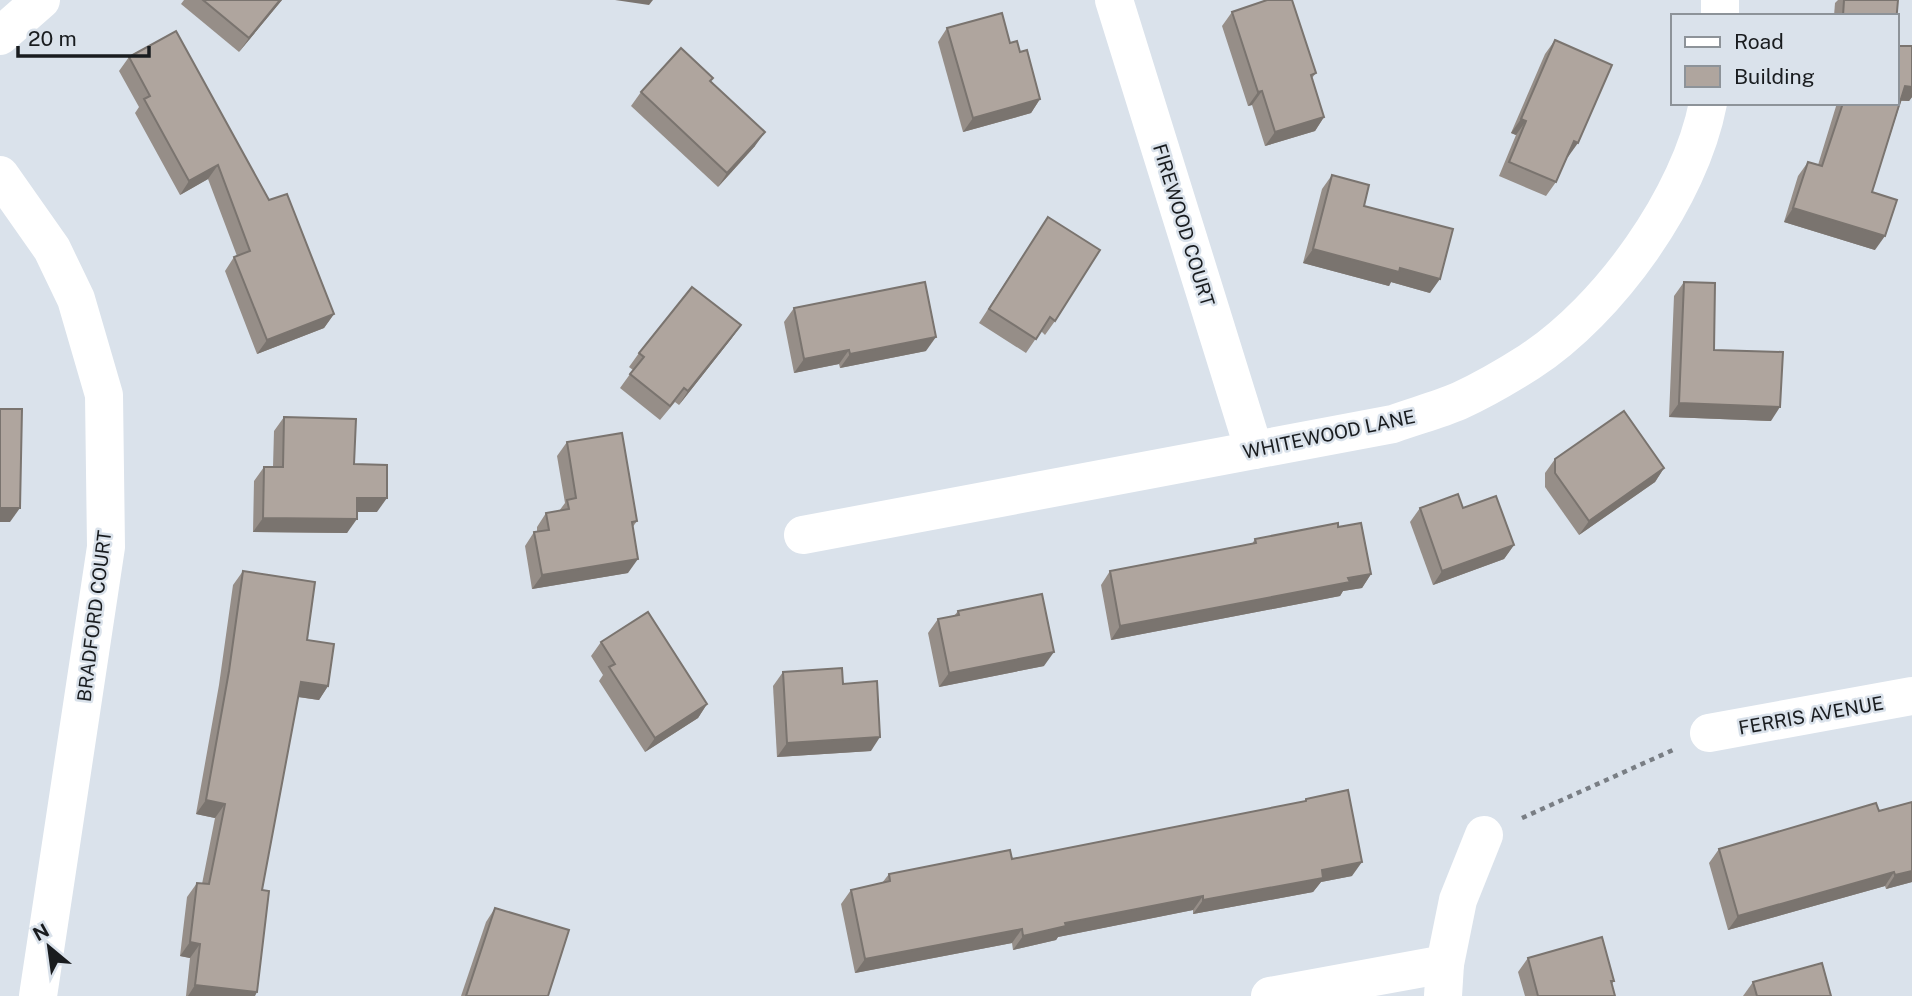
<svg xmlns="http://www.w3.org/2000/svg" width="1912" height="996" font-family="'Public Sans',sans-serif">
<rect width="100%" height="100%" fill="#dae2eb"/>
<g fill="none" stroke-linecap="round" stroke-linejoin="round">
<polyline stroke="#797e84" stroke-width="4.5" stroke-dasharray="5 5" stroke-linecap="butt" points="1522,818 1673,750"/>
<g stroke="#fff" stroke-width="38">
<polyline points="1114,0 1254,450"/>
<polyline points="1720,16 1720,0"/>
<polyline points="0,36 41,0"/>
<polyline points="0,175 52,249 76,299 104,395 106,547 38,996"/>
<path d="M803 535 1393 424C1415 416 1438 410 1459 401 1483 390 1507 376 1529 362 1609 310 1690 197 1708 103"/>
<polyline points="1709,733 1912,696"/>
<polyline points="1270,996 1445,964"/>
<polyline points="1443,996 1445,964 1458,900 1484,835"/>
</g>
</g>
<g fill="#968e88">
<polygon points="184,0 282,0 239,52 181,4"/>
<polygon points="1838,0 1898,0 1896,16 1834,16 1835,3"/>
<polygon points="1232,12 1316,73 1312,78 1324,117 1315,131 1265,146 1252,105 1248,106 1222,26"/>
<polygon points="947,28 1010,43 1020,52 1040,99 1031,113 963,132 938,42"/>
<polygon points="1555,40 1568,157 1567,157 1556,182 1546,196 1499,176 1516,135 1511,133 1545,54"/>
<polygon points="1912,46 1912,97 1909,101 1901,101 1872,192 1875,250 1784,222 1798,176 1808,162 1818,165 1837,103 1896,103"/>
<polygon points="129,57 269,200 334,314 324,328 257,354 225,271 234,257 237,256 208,179 180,195 135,113 139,107 119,71"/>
<polygon points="711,82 755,146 718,187 631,106 641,92"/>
<polygon points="1332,175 1364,206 1430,293 1391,282 1389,286 1303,263 1322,189"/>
<polygon points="1048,217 1055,321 1045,335 1041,331 1026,353 979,323"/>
<polygon points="1684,282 1714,350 1771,421 1669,417 1674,296"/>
<polygon points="794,308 926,351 840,368 839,364 794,373 784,322"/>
<polygon points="741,325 731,339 679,405 675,402 660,420 620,388 633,370 629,367 639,353"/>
<polygon points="284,417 354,464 377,512 357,512 347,533 253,532 254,481 264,467 273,467 274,431"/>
<polygon points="567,442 637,521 632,528 628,573 532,589 525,546 534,532 537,532 537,527 546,513 559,511 565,503 557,456"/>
<polygon points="1555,459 1664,468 1655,482 1579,535 1545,487 1545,473"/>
<polygon points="1420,508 1463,508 1514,545 1504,559 1433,585 1410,522"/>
<polygon points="1338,527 1371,574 1362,588 1343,591 1340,596 1111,640 1101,585 1110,571 1252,544 1255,539"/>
<polygon points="243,571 307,640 328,686 319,700 298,697 262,890 255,996 186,996 190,958 180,956 187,897 197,883 202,884 215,818 196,814 219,685 233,585"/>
<polygon points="958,611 1044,666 939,687 928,633 938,619 954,616"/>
<polygon points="601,642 707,704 698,718 645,752 599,681 603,675 591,656"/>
<polygon points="783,672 843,684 871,751 777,757 773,686"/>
<polygon points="1306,799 1352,876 1321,882 1313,892 1193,914 1193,910 1058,937 1056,940 1013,950 1012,943 855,973 841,904 851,890 882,883 889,874 1012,859 1304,802"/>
<polygon points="1912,802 1912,882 1886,889 1885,886 1728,930 1709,863 1719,849 1879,811"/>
<polygon points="495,908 548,996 461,996 486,922"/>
<polygon points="1528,958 1614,981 1612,984 1615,996 1525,996 1518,972"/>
<polygon points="1753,982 1831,996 1743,996"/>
</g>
<g fill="#7a746f">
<polygon points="280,0 282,0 239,52 249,38"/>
<polygon points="615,0 653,0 649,5"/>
<polygon points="1905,86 1912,87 1912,97 1909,101 1896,100"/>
<polygon points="1262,91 1252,105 1248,106 1258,92"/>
<polygon points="1040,99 1031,113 963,132 973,118"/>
<polygon points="1324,117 1315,131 1265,146 1275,132"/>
<polygon points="1521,119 1526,121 1516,135 1511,133"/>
<polygon points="765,132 755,146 718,187 727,173"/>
<polygon points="1574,141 1578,143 1568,157 1564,155"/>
<polygon points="218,165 208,179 180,195 189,181"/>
<polygon points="1793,208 1885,236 1875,250 1784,222"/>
<polygon points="1313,249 1400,268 1440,279 1430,293 1391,282 1389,286 1303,263"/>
<polygon points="334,314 324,328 257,354 267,340"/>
<polygon points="741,325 731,339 679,405 688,391"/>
<polygon points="936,337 926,351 840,368 850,354"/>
<polygon points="849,350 839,364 794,373 804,359"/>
<polygon points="1679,403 1780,407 1771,421 1669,417"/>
<polygon points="1664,468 1655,482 1579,535 1589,521"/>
<polygon points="357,498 387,498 377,512 347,512"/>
<polygon points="0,508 20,508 10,522 0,522"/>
<polygon points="263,518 357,519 347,533 253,532"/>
<polygon points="1514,545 1504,559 1433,585 1442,571"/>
<polygon points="638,559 628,573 532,589 542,575"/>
<polygon points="1371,574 1362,588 1343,591 1340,596 1111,640 1120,626"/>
<polygon points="1054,652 1044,666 939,687 949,673"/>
<polygon points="301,682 328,686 319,700 292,696"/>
<polygon points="707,704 698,718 645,752 655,738"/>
<polygon points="880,737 871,751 777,757 787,743"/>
<polygon points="206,800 225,804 215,818 196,814"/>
<polygon points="1362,862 1352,876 1321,882 1313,892 1193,914 1203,900 1322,870"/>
<polygon points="1912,871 1912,882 1886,889 1895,875"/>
<polygon points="1894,872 1885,886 1728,930 1738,916"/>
<polygon points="1203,896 1193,910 1058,937 1056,940 1013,950 1023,936 1065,923"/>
<polygon points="1022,929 1012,943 855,973 865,959"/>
<polygon points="190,942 200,944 190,958 180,956"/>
<polygon points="195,985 257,992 255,996 188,996"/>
</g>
<g fill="#afa59e" stroke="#7a746f" stroke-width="2">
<polygon points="203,0 280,0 249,38"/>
<polygon points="1267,0 1292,0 1316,73 1311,75 1324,117 1275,132 1262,91 1258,92 1232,12"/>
<polygon points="1844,0 1898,0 1896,23 1896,16 1843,16"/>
<polygon points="1002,13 1010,43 1017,41 1020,52 1027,50 1040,99 973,118 947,28"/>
<polygon points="176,31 269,200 287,194 334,314 267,340 234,257 250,251 218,165 189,181 144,99 150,96 129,57"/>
<polygon points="1555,40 1612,65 1578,143 1574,141 1556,182 1509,162 1526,121 1521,119"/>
<polygon points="1896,46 1912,46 1912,87 1905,86 1872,192 1897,200 1885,236 1793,208 1808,162 1822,166 1843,103 1896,103"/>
<polygon points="681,48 713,78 710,81 765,132 727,173 641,92"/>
<polygon points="1332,175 1369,185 1364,206 1453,229 1440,279 1400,268 1399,272 1313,249"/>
<polygon points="1048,217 1100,250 1055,321 1050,317 1036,339 989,309"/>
<polygon points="925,282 936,337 850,354 849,350 804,359 794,308"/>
<polygon points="1684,282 1715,283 1714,350 1783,352 1780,407 1679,403"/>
<polygon points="692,287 741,325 688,391 684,388 670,406 630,374 644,357 639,353"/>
<polygon points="0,409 22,409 20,508 0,508"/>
<polygon points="1624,411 1664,468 1589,521 1555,473 1555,459"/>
<polygon points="284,417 356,419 354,464 387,465 387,498 357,498 357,519 263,518 264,467 283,467"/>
<polygon points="622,433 637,521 632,522 638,559 542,575 534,532 549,530 546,513 569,509 567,500 576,498 567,442"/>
<polygon points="1458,494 1463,508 1496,496 1514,545 1442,571 1420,508"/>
<polygon points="1338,523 1338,527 1361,523 1371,574 1348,578 1350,582 1120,626 1110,571 1256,543 1255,539"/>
<polygon points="243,571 315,582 307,640 334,644 328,686 301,682 262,890 269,891 257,992 195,985 200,944 190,942 197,883 209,884 225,804 206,800 229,671"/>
<polygon points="1042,594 1054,652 949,673 938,619 959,615 958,611"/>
<polygon points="648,612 707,704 655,738 609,667 615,664 601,642"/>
<polygon points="842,668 843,684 877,681 880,737 787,743 783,672"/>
<polygon points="1348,790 1362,862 1322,870 1323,878 1203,900 1203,896 1065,923 1066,926 1023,936 1022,929 865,959 851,890 890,881 889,874 1010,850 1012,859 1306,801 1306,799"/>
<polygon points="1912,802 1912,871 1895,875 1894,872 1738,916 1719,849 1876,803 1879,811"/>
<polygon points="495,908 569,930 548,996 466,996"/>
<polygon points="1602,937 1614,981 1611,981 1615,996 1538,996 1528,958"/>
<polygon points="1822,963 1831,996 1757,996 1753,982"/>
</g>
<g text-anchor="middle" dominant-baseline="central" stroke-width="5" stroke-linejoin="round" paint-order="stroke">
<g font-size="19" fill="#191c1f" stroke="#dae2eb">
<text transform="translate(1184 225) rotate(73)">FIREWOOD COURT</text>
<text transform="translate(1329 434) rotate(-12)">WHITEWOOD LANE</text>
<text transform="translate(94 616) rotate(-83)">BRADFORD COURT</text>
<text transform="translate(1811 715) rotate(-10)">FERRIS AVENUE</text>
</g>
</g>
<rect x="1671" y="14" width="228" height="91" fill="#dae2eb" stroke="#8d9399" stroke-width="2"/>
<rect x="1685" y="37" width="35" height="10" fill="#ffffff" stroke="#8d9399" stroke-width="2"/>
<text x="1734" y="49" font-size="21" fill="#191c1f">Road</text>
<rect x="1685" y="66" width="35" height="21" fill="#afa59e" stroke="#8d9399" stroke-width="2"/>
<text x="1734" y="84" font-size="21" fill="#191c1f">Building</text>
<g transform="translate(49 947) rotate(331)" stroke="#dae2eb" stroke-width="5" paint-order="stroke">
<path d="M0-5L12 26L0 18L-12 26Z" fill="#191c1f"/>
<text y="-10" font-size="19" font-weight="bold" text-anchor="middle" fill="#191c1f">N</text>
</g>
<path d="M18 46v10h131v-10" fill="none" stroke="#191c1f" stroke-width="3.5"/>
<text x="28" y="46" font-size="21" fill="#191c1f" stroke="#dae2eb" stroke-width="5" paint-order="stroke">20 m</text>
</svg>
